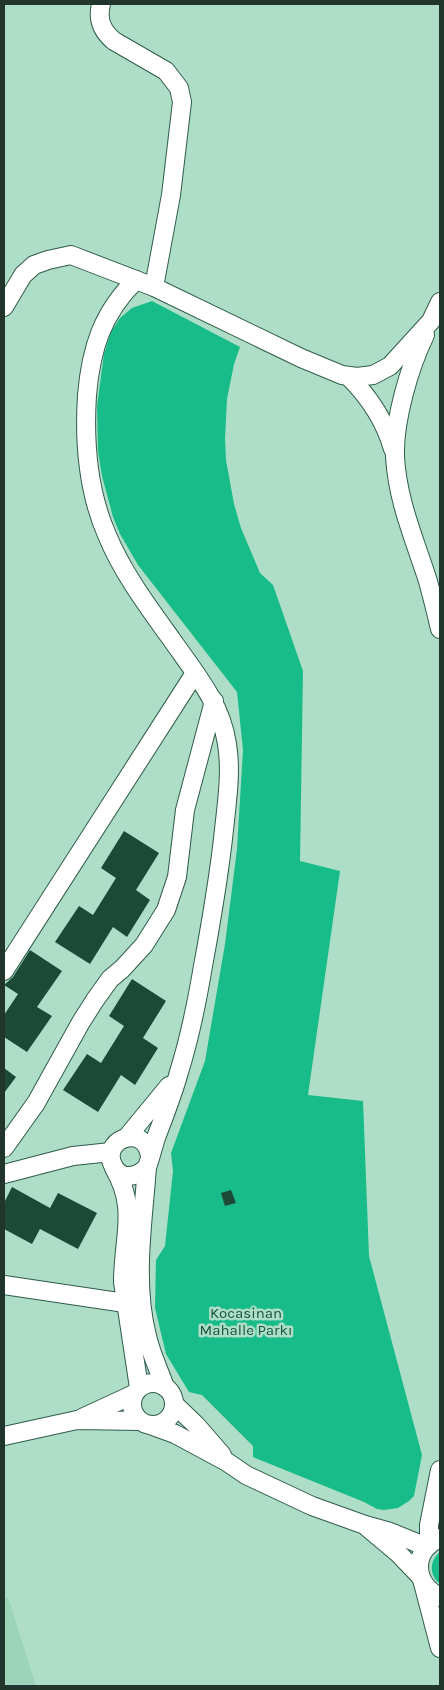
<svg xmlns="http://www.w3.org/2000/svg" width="444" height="1690" font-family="Karla,sans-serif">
<rect width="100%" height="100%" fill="#aedec7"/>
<polygon fill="#9cd4b9" points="8,1597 36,1686 4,1686 4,1599"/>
<g fill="#18bc88">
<polygon points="152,301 240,347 234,364 227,399 225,439 226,460 234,504 241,528 260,573 273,585 303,671 300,861 340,871 308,1095 363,1101 369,1256 422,1455 414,1496 409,1501 398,1508 384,1510 377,1509 364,1502 253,1457 253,1446 202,1395 189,1392 166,1354 155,1308 156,1260 165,1246 173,1171 171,1153 205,1061 225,944 237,849 243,750 237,692 138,565 120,534 113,517 102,476 98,451 97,406 104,354 111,332 120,318 132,308"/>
<path d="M440 1552V1584C429 1575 429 1561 440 1552Z"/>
</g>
<g fill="#1c4a37">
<polygon points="124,831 159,853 136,890 150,900 127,937 113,927 90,964 55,942 79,906 93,915 116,878 101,868"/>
<polygon points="30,950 62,971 37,1007 52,1016 27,1052 4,1037 4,1015 18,994 4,985 13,977"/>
<polygon points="132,979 166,1001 143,1038 158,1048 135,1085 121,1075 98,1112 63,1090 87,1054 101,1063 124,1026 109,1016"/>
<polygon points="4,1068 16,1077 4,1093"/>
<polygon points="12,1187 50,1208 58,1193 97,1213 78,1249 40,1229 32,1244 4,1229 4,1203"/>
<polygon points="231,1190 236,1203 225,1206 221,1193"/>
</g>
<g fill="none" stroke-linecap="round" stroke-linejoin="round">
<g stroke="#2f5c49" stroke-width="20">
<g id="minor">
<path d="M101 4C97 20 102 31 114 41L166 71 179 88 182 102 171 195 154 287"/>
<path d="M136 280C102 313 91 349 87 395 84 442 88 492 107 535 122 572 149 608 172 640 195 673 221 703 227 744 232 774 226 808 223 839 218 881 211 923 203 966 197 1002 190 1037 179 1072 173 1094 165 1114 157 1135 153 1146 151 1157 147 1167 141 1173 135 1177 126 1176 121 1175 116 1171 114 1167 98 1141 144 1121 150 1156"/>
<polyline points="4,307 23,275 34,265 48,260 71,255 154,287 301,358 342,375 357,377 373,375 390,366 431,321 440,302"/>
<path d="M425 335C409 368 394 420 395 456 397 499 414 538 427 578 432 595 436 612 440 629"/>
<path d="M349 377C370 398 385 421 393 449"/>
<polyline points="4,971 195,673"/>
<polyline points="127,1137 169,1086"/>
<polyline points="4,1148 36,1103 81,1022 95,1000 110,979 122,969 144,945 166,910 177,877 185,810 214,701"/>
<path d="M147 1167C143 1223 133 1281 147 1336 151 1354 159 1370 165 1387"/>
<path d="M114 1168C138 1208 123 1238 123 1282L139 1388"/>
<polyline points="4,1174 73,1156 111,1152"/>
<polyline points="4,1285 125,1303 134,1303"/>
<circle cx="153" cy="1404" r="21"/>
<polyline points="174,1404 196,1425 222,1455"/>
<polyline points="82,1418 134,1394"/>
<polyline points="153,1426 175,1434 227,1462 246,1475 312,1506 365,1525 390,1532 427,1547"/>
<polyline points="4,1436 77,1420 140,1421"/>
<polyline points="367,1527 398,1553 420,1576"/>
<path d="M440 1538C411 1551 413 1584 440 1597"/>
<polyline points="429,1545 429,1525 440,1470"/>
<polyline points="423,1583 440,1648"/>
</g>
</g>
<use href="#minor" stroke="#fff" stroke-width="18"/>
</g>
<g text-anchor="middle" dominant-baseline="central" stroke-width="5" stroke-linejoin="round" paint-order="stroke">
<g font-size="15" fill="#14553d" stroke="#aedec7">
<text x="246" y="1313">Kocasinan<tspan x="246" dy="17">Mahalle Parkı</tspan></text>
</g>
</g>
<rect width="444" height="1690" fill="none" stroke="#21352c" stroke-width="10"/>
</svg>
